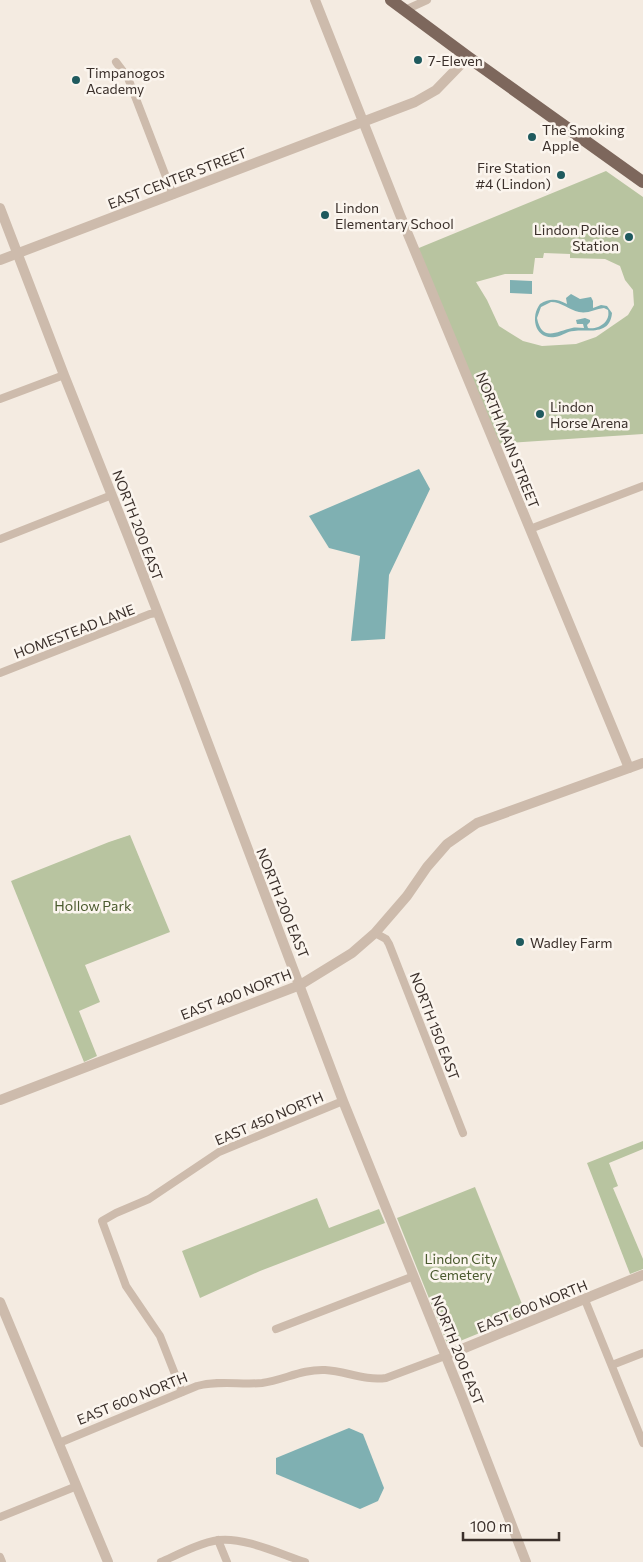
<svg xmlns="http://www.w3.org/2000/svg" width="643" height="1562" font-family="Commissioner,sans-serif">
<rect width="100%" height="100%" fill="#f4ebe1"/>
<g fill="#b8c4a0" fill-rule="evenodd">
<path d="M606 171 643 197V434L495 444 414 250ZM544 253 570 254V258L605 259 620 266 625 280 633 290 634 305 628 315 596 337 576 344 542 346 523 341 499 326 487 300 476 282 505 274H533L535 258H543Z"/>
<polygon points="130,835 170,932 85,965 100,1002 79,1011 97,1056 84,1062 11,881 109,842"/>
<polygon points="643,1141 643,1149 609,1163 618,1186 613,1188 643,1259 643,1269 630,1274 587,1163"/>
<polygon points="475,1187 526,1314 448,1346 397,1218"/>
<polygon points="317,1198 329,1228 379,1209 385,1223 260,1271 200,1298 182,1251"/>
</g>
<g fill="#7fb0b2" fill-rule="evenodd">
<polygon points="510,280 532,281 532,294 510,293"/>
<path d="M571 294 580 299 591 297 593 301V308L601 305 607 306 612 313C610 336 588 329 574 331 567 331 562 336 555 337 535 340 530 317 540 304 550 298 557 299 567 304L566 298ZM551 302C562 302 569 310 579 312 588 314 595 309 604 308L608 310C611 322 598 330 588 328L587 325 590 322V320L585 318 576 320 577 324H583L584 328C580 328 576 327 572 328 557 331 542 343 537 318L541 307Z"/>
<polygon points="419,469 430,489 389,575 385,639 351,641 360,556 329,548 309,516"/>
<polygon points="349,1428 363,1434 384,1488 378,1501 360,1509 276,1474 276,1458"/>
</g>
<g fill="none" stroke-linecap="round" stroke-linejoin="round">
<g stroke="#cdbbac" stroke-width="8">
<polyline points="405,10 427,0"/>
<polyline points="116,62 128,78 173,195"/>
<polyline points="0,399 64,375"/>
<polyline points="530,529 643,486"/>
<polyline points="0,539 112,495"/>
<polyline points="0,673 150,614 157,613"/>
<polyline points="375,933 386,939 389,944 463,1133"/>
<polyline points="585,1300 643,1443"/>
<polyline points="276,1329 414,1276"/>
<polyline points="612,1365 643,1353"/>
<polyline points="182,1392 160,1336 126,1286 102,1221 116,1213 149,1199 219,1152 343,1101"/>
<path d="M59 1443 197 1386C219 1380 240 1385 262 1383 284 1380 302 1369 325 1370 346 1371 364 1381 386 1378L445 1356"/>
<polyline points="0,1517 77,1486"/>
<polyline points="218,1540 227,1562"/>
<polyline points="0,1557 2,1562"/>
<path d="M161 1562C179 1554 199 1543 219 1540 244 1537 280 1554 305 1562"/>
</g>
<g stroke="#cdbbac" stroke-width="10">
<polyline points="315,0 400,215 629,768"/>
<polyline points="0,208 64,375 128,536 184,680 343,1101 463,1399 526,1562"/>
<polyline points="0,260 415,102 436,90 468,57"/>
<polyline points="0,1100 300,985 352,953 375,933 407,896 427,867 447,844 477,823 643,763"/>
<polyline points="0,1302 108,1562"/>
<polyline points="445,1356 643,1275"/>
</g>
<polyline stroke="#7d675c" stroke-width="12" points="391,0 468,57 643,182"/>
</g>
<g fill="#1f5a5e" stroke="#fbf5ee" stroke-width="2">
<circle cx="418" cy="60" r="5"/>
<circle cx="76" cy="80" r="5"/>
<circle cx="532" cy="137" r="5"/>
<circle cx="561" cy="175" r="5"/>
<circle cx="325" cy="215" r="5"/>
<circle cx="629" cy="237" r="5"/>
<circle cx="540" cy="414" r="5"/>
<circle cx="520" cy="942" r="5"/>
</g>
<g text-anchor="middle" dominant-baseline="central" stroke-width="5" stroke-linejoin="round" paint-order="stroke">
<g font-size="14" fill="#3b302b" stroke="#fbf5ee" text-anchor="start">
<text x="428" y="60">7-Eleven</text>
<text x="86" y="72">Timpanogos<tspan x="86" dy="16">Academy</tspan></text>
<text x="542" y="129">The Smoking<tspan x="542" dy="16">Apple</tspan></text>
<text x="551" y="167" text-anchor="end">Fire Station<tspan x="551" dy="16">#4 (Lindon)</tspan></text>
<text x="335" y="207">Lindon<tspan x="335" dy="16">Elementary School</tspan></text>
<text x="619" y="229" text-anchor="end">Lindon Police<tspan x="619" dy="16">Station</tspan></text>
<text x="550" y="406">Lindon<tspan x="550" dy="16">Horse Arena</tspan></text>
<text x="530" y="942">Wadley Farm</text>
</g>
<g font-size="14" fill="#3b302b" stroke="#fbf5ee">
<text transform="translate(177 178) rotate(-21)">EAST CENTER STREET</text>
<text transform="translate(508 440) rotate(68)">NORTH MAIN STREET</text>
<text transform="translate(138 525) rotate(69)">NORTH 200 EAST</text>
<text transform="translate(74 631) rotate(-21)">HOMESTEAD LANE</text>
<text transform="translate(283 903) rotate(68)">NORTH 200 EAST</text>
<text transform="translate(236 994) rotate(-21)">EAST 400 NORTH</text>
<text transform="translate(435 1026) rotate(69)">NORTH 150 EAST</text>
<text transform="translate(269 1118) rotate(-23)">EAST 450 NORTH</text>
<text transform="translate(532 1306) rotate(-22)">EAST 600 NORTH</text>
<text transform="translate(458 1350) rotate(68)">NORTH 200 EAST</text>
<text transform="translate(132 1398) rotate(-22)">EAST 600 NORTH</text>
</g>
<g font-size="14" fill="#4a5a2e" stroke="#fbf5ee">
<text x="93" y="905">Hollow Park</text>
<text x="461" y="1258">Lindon City<tspan x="461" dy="16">Cemetery</tspan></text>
</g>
</g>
<path d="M463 1532v8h96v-8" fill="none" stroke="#3b302b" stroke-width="2.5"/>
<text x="470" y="1532" font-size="15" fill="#3b302b" stroke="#fbf5ee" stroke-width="4" paint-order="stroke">100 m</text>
</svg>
